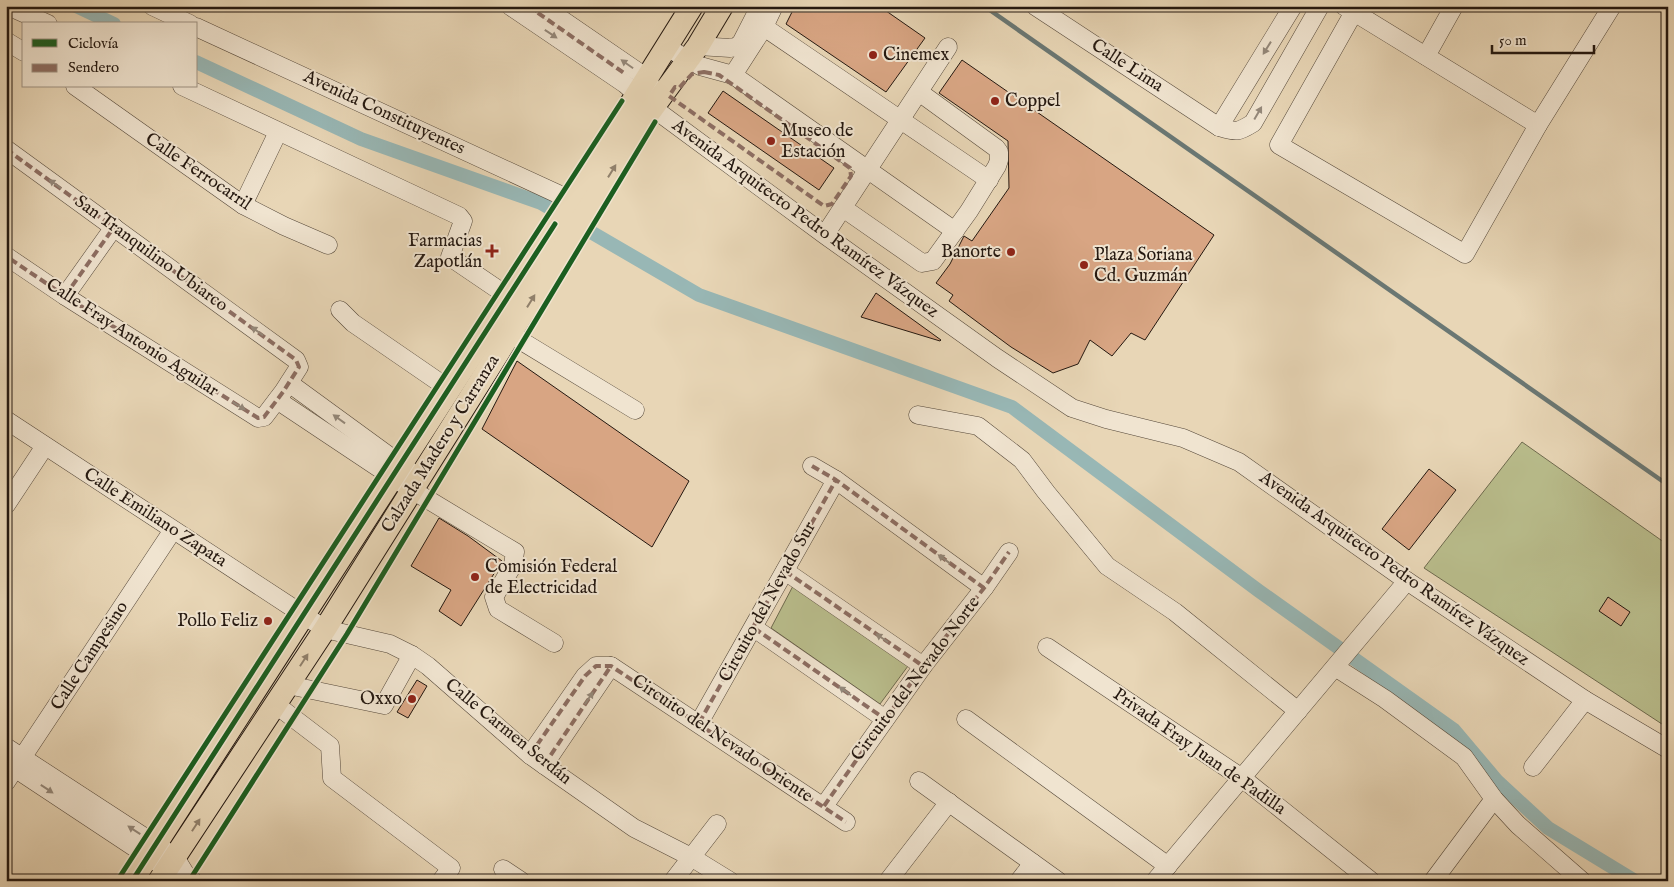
<svg xmlns="http://www.w3.org/2000/svg" width="1674" height="887" font-family="'IM FELL English',serif">
<rect width="100%" height="100%" fill="#e8d6b6"/>
<filter id="stains"><feTurbulence type="fractalNoise" baseFrequency=".004" numOctaves="4"/><feColorMatrix values="0 0 0 0 .2 0 0 0 0 .09 0 0 0 0 .02 0 0 0 .5 -.17"/></filter>
<radialGradient id="worn" r=".72"><stop offset=".6" stop-color="#630" stop-opacity="0"/><stop offset="1" stop-color="#630" stop-opacity=".3"/></radialGradient>
<g fill="#b9bd8c" stroke="#6e6a4e">
<polygon points="1522,442 1668,545 1668,728 1424,568"/>
<polygon points="793,586 908,666 880,704 771,628"/>
</g>
<g fill="none" stroke-linecap="round" stroke-linejoin="round">
<polyline stroke="#6a7773" stroke-width="4.5" points="984,6 1668,485"/>
<g stroke="#98b7b5" stroke-width="14">
<polyline points="76,6 114,24"/>
<polyline points="196,62 361,139 541,203 699,295 1012,407 1259,591 1454,730 1497,781 1548,828 1635,881"/>
</g>
</g>
<g fill="#d8a583" stroke="#241810">
<polygon points="795,6 879,6 925,38 886,92 786,24"/>
<polygon points="962,60 1214,235 1145,340 1131,333 1112,356 1090,340 1078,364 1053,373 1011,347 949,301 953,295 936,283 950,264 964,236 972,241 1009,188 1008,141 939,93"/>
<polygon points="723,91 834,168 819,190 708,113"/>
<polygon points="876,293 941,340 940,341 861,317"/>
<polygon points="517,361 689,481 652,547 482,429"/>
<polygon points="1429,469 1456,490 1409,550 1382,529"/>
<polygon points="439,518 468,536 502,561 461,626 439,611 451,590 411,566"/>
<polygon points="1608,597 1630,612 1621,626 1599,611"/>
<polygon points="417,680 427,686 408,718 397,712"/>
</g>
<g fill="none" stroke-linecap="round" stroke-linejoin="round">
<g stroke="#55483a" stroke-width="19">
<g id="minor">
<polyline points="8,6 48,24"/>
<polyline points="152,6 190,24"/>
<polyline points="510,6 625,84 653,108 825,235 997,358 1072,408 1106,419 1183,438 1239,462 1407,581 1585,700 1668,749"/>
<polyline points="542,6 647,78 652,88"/>
<path d="M1035 6 1219 127C1236 132 1237 133 1253 123L1320 6"/>
<polyline points="1344,6 1538,125"/>
<polyline points="1354,12 1279,145 1465,254 1538,125 1612,6"/>
<polyline points="196,27 571,200"/>
<polyline points="764,27 989,180"/>
<polyline points="6,41 24,52"/>
<polyline points="698,46 730,48 736,47 741,43 760,6"/>
<polyline points="666,47 700,66 733,75 955,231"/>
<polyline points="1426,56 1454,6"/>
<polyline points="733,75 764,27 774,6"/>
<polyline points="75,86 243,205 284,226 328,245"/>
<polyline points="182,86 459,216 463,221 450,257 509,297"/>
<polyline points="1219,127 1293,6"/>
<polyline points="6,149 296,360 299,367 283,392 264,417 258,418 65,296 6,256"/>
<polyline points="243,205 278,132"/>
<polyline points="843,208 922,263 933,261 969,211 997,166 999,160 999,152 996,148 919,92"/>
<polyline points="830,227 948,47"/>
<polyline points="65,296 114,227"/>
<polyline points="340,310 353,323 449,389"/>
<polyline points="510,334 635,410"/>
<polyline points="289,383 411,472"/>
<polyline points="277,400 412,490 515,552 513,565 494,597 498,609 554,643"/>
<polyline points="918,415 978,426 1022,460 1046,492 1107,566 1175,612 1298,711"/>
<polyline points="6,420 325,629 390,644 412,655 428,666 530,755 544,765 634,828 691,857 730,881"/>
<polyline points="812,466 836,480 984,588"/>
<polyline points="6,505 45,446"/>
<polyline points="785,571 923,666"/>
<polyline points="754,628 885,719"/>
<polyline points="1047,647 1242,778 1371,881"/>
<polyline points="1335,667 1385,699 1464,757 1494,799 1518,825 1582,881"/>
<polyline points="288,685 384,705 412,655"/>
<polyline points="275,704 330,746 332,778 451,868 441,881"/>
<polyline points="966,719 1168,866"/>
<polyline points="699,723 836,480"/>
<polyline points="6,747 175,857 186,875 193,881"/>
<polyline points="530,755 585,676 596,666 611,666 846,822"/>
<polyline points="7,763 158,863"/>
<polyline points="544,765 611,666"/>
<polyline points="1533,767 1585,700"/>
<polyline points="919,781 1058,881"/>
<polyline points="6,782 173,530"/>
<polyline points="824,806 923,666 984,588 1009,552"/>
<polyline points="503,869 521,881"/>
<polyline points="673,881 717,824"/>
<polyline points="888,881 949,802"/>
<polyline points="1019,881 1033,863"/>
<polyline points="1155,881 1407,581"/>
<polyline points="1433,881 1494,799"/>
</g>
</g>
<g stroke="#241810" stroke-width="24">
<g id="major">
<polyline points="132,881 535,257 692,6"/>
<polyline points="159,881 325,629 646,117 698,46 722,6"/>
</g>
</g>
<use href="#minor" stroke="#f0e4d0" stroke-width="18"/>
<use href="#major" stroke="#e8d6b6" stroke-width="22"/>
<g stroke="#8d6e63" stroke-width="4" stroke-dasharray="8 4" stroke-linecap="butt">
<polyline points="528,6 624,73"/>
<polygon points="704,72 719,75 850,168 851,176 832,204 824,206 669,96 675,87 679,88 692,74"/>
<polyline points="6,149 296,360 299,367 283,392 264,417 258,418 65,296 6,256"/>
<polyline points="65,296 114,227"/>
<polyline points="812,466 836,480 984,588"/>
<polyline points="785,571 923,666"/>
<polyline points="754,628 885,719"/>
<polyline points="699,723 836,480"/>
<polyline points="530,755 585,676 596,666 611,666 846,822"/>
<polyline points="544,765 611,666"/>
<polyline points="824,806 923,666 984,588 1009,552"/>
</g>
<g stroke="#f0e4d0" stroke-width="8">
<g id="cycleway">
<polyline points="117,881 622,101"/>
<polyline points="132,881 555,224"/>
<polyline points="189,881 347,634 655,122"/>
</g>
</g>
<use href="#cycleway" stroke="#1b5e20" stroke-width="5"/>
</g>
<defs><path id="oneway-solid" d="M-6-.8H1V-3.2L6.5 0L1 3.2V.8H-6Z" transform="scale(1.25)"/></defs>
<g fill="#94887a">
<use href="#oneway-solid" transform="translate(551 34) rotate(34)"/>
<use href="#oneway-solid" transform="translate(1267 48) rotate(122)"/>
<use href="#oneway-solid" transform="translate(627 64) rotate(-145)"/>
<use href="#oneway-solid" transform="translate(1258 113) rotate(-60)"/>
<use href="#oneway-solid" transform="translate(55 184) rotate(-144)"/>
<use href="#oneway-solid" transform="translate(257 331) rotate(-144)"/>
<use href="#oneway-solid" transform="translate(239 406) rotate(32)"/>
<use href="#oneway-solid" transform="translate(339 419) rotate(-144)"/>
<use href="#oneway-solid" transform="translate(944 559) rotate(-144)"/>
<use href="#oneway-solid" transform="translate(882 638) rotate(-145)"/>
<use href="#oneway-solid" transform="translate(845 691) rotate(-145)"/>
<use href="#oneway-solid" transform="translate(589 698) rotate(-56)"/>
<use href="#oneway-solid" transform="translate(47 789) rotate(34)"/>
<use href="#oneway-solid" transform="translate(134 830) rotate(-147)"/>
</g>
<g fill="#90806b">
<use href="#oneway-solid" transform="translate(612 171) rotate(-58)"/>
<use href="#oneway-solid" transform="translate(531 301) rotate(-58)"/>
<use href="#oneway-solid" transform="translate(304 660) rotate(-57)"/>
<use href="#oneway-solid" transform="translate(196 825) rotate(-57)"/>
</g>
<g fill="#8f2418" stroke="#f0e4d0" stroke-width="2">
<circle cx="873" cy="55" r="5"/>
<circle cx="995" cy="101" r="5"/>
<circle cx="771" cy="141" r="5"/>
<path d="M489.5 243.5h5v5h5v5h-5v5h-5v-5h-5v-5h5z"/>
<circle cx="1011" cy="252" r="5"/>
<circle cx="1084" cy="265" r="5"/>
<circle cx="475" cy="577" r="5"/>
<circle cx="268" cy="621" r="5"/>
<circle cx="412" cy="699" r="5"/>
</g>
<g text-anchor="middle" dominant-baseline="central" stroke-width="4" stroke-linejoin="round" paint-order="stroke">
<g font-size="18" fill="#241810" stroke="#f0e4d0" text-anchor="start">
<text x="883" y="55">Cinemex</text>
<text x="1005" y="101">Coppel</text>
<text x="781" y="131">Museo de<tspan x="781" dy="21">Estación</tspan></text>
<text x="482" y="241" text-anchor="end">Farmacias<tspan x="482" dy="21">Zapotlán</tspan></text>
<text x="1001" y="252" text-anchor="end">Banorte</text>
<text x="1094" y="255">Plaza Soriana<tspan x="1094" dy="21">Cd. Guzmán</tspan></text>
<text x="485" y="567">Comisión Federal<tspan x="485" dy="21">de Electricidad</tspan></text>
<text x="258" y="621" text-anchor="end">Pollo Feliz</text>
<text x="402" y="699" text-anchor="end">Oxxo</text>
</g>
<g font-size="18" fill="#241810" stroke="#f0e4d0">
<text transform="translate(1127 66) rotate(33)">Calle Lima</text>
<text transform="translate(384 113) rotate(25)">Avenida Constituyentes</text>
<text transform="translate(198 172) rotate(34)">Calle Ferrocarril</text>
<text transform="translate(805 219) rotate(36)">Avenida Arquitecto Pedro Ramírez Vázquez</text>
<text transform="translate(151 254) rotate(36)">San Tranquilino Ubiarco</text>
<text transform="translate(132 338) rotate(33)">Calle Fray Antonio Aguilar</text>
<text transform="translate(441 444) rotate(-58)">Calzada Madero y Carranza</text>
<text transform="translate(155 518) rotate(33)">Calle Emiliano Zapata</text>
<text transform="translate(1394 569) rotate(35)">Avenida Arquitecto Pedro Ramírez Vázquez</text>
<text transform="translate(768 602) rotate(-61)">Circuito del Nevado Sur</text>
<text transform="translate(90 656) rotate(-57)">Calle Campesino</text>
<text transform="translate(916 679) rotate(-53)">Circuito del Nevado Norte</text>
<text transform="translate(508 732) rotate(39)">Calle Carmen Serdán</text>
<text transform="translate(722 739) rotate(34)">Circuito del Nevado Oriente</text>
<text transform="translate(1199 752) rotate(35)">Privada Fray Juan de Padilla</text>
</g>
</g>
<rect width="1674" height="887" fill="none" stroke="#e8d6b6" stroke-width="25"/>
<rect x="8" y="8" width="1659" height="872" fill="none" stroke="#241810" stroke-width="2.5"/>
<rect x="12" y="12" width="1649" height="862" fill="none" stroke="#241810"/>
<rect x="22" y="22" width="175" height="65" fill="#f0e4d0" stroke="#9e9283"/>
<rect x="32" y="39" width="25" height="8" fill="#1b5e20" stroke="#9e9283"/>
<text x="68" y="48" font-size="15" fill="#241810">Ciclovía</text>
<rect x="32" y="64" width="25" height="8" fill="#8d6e63" stroke="#9e9283"/>
<text x="68" y="72" font-size="15" fill="#241810">Sendero</text>
<path d="M1492 45v8h102v-8" fill="none" stroke="#241810" stroke-width="2.5"/>
<text x="1499" y="45" font-size="15" fill="#241810" stroke="#f0e4d0" stroke-width="4" paint-order="stroke">50 m</text>
<rect width="100%" height="100%" filter="url(#stains)"/>
<rect width="100%" height="100%" fill="url(#worn)"/>
</svg>
